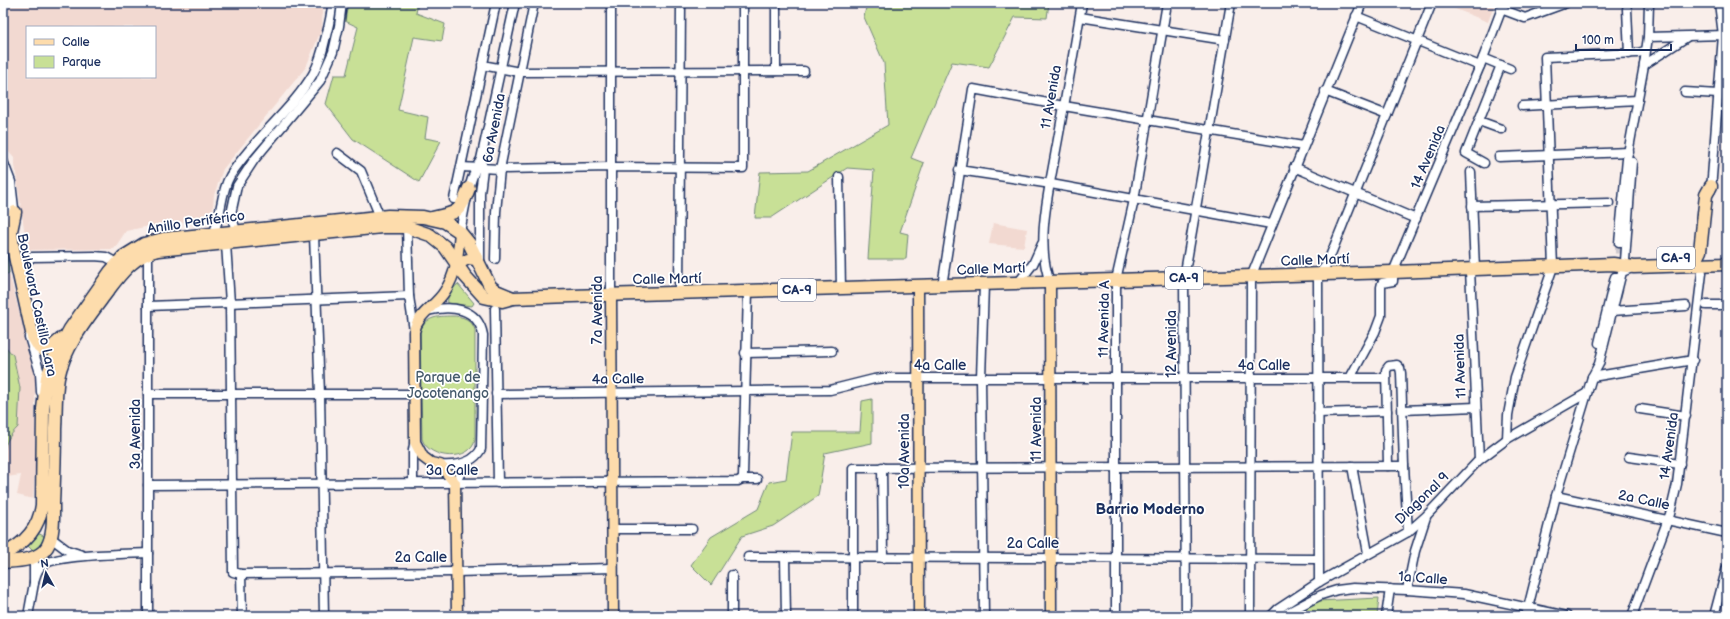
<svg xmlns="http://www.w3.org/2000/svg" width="1730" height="619" font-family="'Balsamiq Sans',sans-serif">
<rect width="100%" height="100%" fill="#f9eeea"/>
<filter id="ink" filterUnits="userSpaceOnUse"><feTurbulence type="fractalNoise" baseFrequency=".025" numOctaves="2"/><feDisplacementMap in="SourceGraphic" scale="8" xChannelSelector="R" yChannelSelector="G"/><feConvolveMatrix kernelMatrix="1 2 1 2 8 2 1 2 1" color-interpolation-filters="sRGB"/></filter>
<g filter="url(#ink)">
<g fill="#f2d9d1" fill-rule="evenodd">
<path d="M3 3H323L322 28 306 67 223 169 214 195 212 218 149 226 126 231 114 249 27 250 14 158 3 145ZM27 27H155V77H27Z"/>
<polygon points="1455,3 1495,3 1488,22 1453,8"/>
<polygon points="993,223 1027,229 1024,247 989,244"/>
<polygon points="9,273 35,371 35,469 33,499 17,495 21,475 6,477 4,448 8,436 18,427 15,371 13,355 3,344 3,276"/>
</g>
<g fill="#c8e096" stroke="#72887a">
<polygon points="348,3 418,3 416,13 445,24 442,41 414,37 398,110 428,117 425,138 441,141 419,182 353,139 326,104 334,75 346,75 358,27 345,21"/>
<polygon points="867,3 1049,3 1047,18 1015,17 989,67 952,62 911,158 924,163 900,232 908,234 906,259 868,259 874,170 847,168 771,218 755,218 760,172 808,171 888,125 884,63 864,17"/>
<polygon points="3,224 9,273 3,276"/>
<path d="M458 284 474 303 472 306 448 303C446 298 453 287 458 284Z"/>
<path d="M452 316C462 316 472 319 475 330V440C471 462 429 460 422 439L420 333C424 317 437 316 452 316Z"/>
<path d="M3 344 13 355 20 388 18 427C0 445 4 453 6 477H3Z"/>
<polygon points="872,399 872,443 825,453 818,496 773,526 742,536 711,585 691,565 711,537 758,509 769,482 786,479 792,432 860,432 862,401"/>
<polygon points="37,533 44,536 47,544 33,551 27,545"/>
<polygon points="1379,598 1377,616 1295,616 1318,601"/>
</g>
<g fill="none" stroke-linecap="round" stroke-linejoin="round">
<g stroke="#cdc8ce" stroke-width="8" stroke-dasharray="8 4" stroke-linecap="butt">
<polyline points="1615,277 1619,260 1619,243"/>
<polyline points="40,346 47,378"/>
</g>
<g stroke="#1b2f5e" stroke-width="11">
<g id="minor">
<polyline points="611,3 611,295"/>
<polyline points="776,3 776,71"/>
<polyline points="1501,9 1525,18 1566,3"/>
<polyline points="1627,9 1629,54"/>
<polyline points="1356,16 1480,66"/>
<polyline points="1080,17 1225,40"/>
<polyline points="1648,37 1726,35"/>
<polyline points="1483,58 1510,69"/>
<polyline points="482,65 520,72 804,71"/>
<polyline points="1644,65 1687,37"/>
<polyline points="1325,91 1387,115"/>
<polyline points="1685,92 1718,94"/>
<polyline points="1522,106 1638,100"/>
<polyline points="1479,121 1501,129"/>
<polyline points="337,153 361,171 380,217"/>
<polyline points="1499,157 1629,152"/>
<polyline points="3,161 11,182 15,217"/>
<polyline points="1484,163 1466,153 1501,65"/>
<polyline points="461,167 500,169 611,167 743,168 743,3"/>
<polyline points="1294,167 1416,219"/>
<polyline points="959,170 1051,184 1271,224"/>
<polyline points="1471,172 1475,270"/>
<polyline points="839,177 841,289"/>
<polyline points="3,183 7,204 8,230"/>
<polyline points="1711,190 1723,35 1719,3"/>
<polyline points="454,199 496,3"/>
<polyline points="1472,206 1609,203"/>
<polyline points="407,227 409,296 414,331"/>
<polyline points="236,231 231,214 237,186 254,160 320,81 333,52 339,26 342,3"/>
<path d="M460 232C465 208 468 180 481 159L515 3"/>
<path d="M213 234C222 216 220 193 230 176 253 139 292 110 313 74 320 62 323 49 326 36 329 25 332 14 332 3"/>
<polyline points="314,235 320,394 324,616"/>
<polyline points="1619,243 1627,159 1644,65 1648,37 1649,3"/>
<polyline points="226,244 230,303 233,572 241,574 456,572 613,568"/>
<polyline points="148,253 148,616"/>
<polyline points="495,259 496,212 500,169 534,3"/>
<polyline points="1625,261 1632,162"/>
<polyline points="480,262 480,193 483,169 482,164"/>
<polyline points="23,270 24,264 32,257 94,256 106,257 117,263"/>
<polyline points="1470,270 1479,460"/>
<path d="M1050 282C1035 243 1049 191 1056 150 1065 101 1074 52 1082 3"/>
<polyline points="1018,283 1033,264 1042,244"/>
<polyline points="942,286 973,89 1064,106 1303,146"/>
<polyline points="679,293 681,3"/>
<polyline points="1706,305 1727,305"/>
<polyline points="148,306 409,296"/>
<polyline points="495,309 498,483"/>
<path d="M427 311C450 305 478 307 483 335L481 449C473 464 455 466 440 465"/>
<polyline points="1612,311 1686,306"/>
<polyline points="29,337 40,373 41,392"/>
<polyline points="1599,343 1615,277"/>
<polyline points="745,353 832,351"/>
<polyline points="1592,377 1693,360"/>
<polyline points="1350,378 1375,332 1381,316 1381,287 1382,283 1393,281 1393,272 1480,66 1504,3"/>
<polyline points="148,394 415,394"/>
<polyline points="496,394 830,390 874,379 883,378 1386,378"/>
<polyline points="1640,409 1686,416"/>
<polyline points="1403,410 1476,407"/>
<polyline points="1318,413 1387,411"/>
<polyline points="1507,439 1508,415 1515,377 1553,267 1545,57 1637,53 1645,51"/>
<polyline points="1629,457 1680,464"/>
<polyline points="1352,466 1368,553"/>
<polyline points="1388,466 1386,370 1389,366 1397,365 1400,368 1401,373 1404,466 1408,532"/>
<polyline points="882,467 883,558"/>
<polyline points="742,479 743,476 748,291"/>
<polyline points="413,483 413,450 415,439"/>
<polyline points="455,483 467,462"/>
<polyline points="148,485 738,481 742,479 757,479"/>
<polyline points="1556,496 1727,533"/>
<polyline points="612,529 692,529"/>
<polyline points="51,538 67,550 82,555"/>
<polyline points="748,557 1318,559"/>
<polyline points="785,558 786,616"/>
<polyline points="241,574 242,616"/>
<polyline points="732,575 732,616"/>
<polyline points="1319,582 1318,275 1327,264 1432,3"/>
<path d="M34 583C35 577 37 571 41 566 53 554 128 554 148 553"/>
<polyline points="1407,590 1415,551 1426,517"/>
<polyline points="28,616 34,583 34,557"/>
<polyline points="853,616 853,468 1404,466"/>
<polyline points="984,616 981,378 984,284"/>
<polyline points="1116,616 1116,280 1134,200 1167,3"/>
<polyline points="1186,616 1184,278 1231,3"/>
<polyline points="1250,616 1251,277 1362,3"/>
<polyline points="1271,616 1278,609 1319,582 1408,532 1426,516 1479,460 1507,439 1587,393"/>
<polyline points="1281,616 1321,595 1337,590 1353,588 1407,590 1464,594 1567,616"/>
<polyline points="1386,616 1390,589"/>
<polyline points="1526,616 1556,496 1592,377 1599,364 1622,272 1632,268"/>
<polyline points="1632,616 1670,514 1677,484 1702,273"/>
<polyline points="1714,616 1727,567"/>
</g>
</g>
<g stroke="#1b2f5e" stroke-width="13">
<g id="major">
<polyline points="457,265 468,259 476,260"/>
<polyline points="1050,282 1051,616"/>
<polyline points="918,286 919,616"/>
<polyline points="611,295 613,616"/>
<path d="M457 616 455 483 440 465 431 463 423 457 415 442 414 332C417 314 436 306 445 291 457 273 458 253 460 232"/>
</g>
</g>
<g stroke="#1b2f5e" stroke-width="15">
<g id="highway">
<polyline points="15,212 11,231 13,248 33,337 39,347 43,350 52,347 61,339"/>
<path d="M432 218C457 213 460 213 469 188"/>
<polyline points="1697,257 1700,251 1706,195 1711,186"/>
<path d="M3 554C25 544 39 528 42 505L43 409 47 377 53 360 70 329 110 272 123 257 144 244 163 239 388 216 423 217 445 222 460 232 469 243 490 286 496 291 513 298"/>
<path d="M3 562C18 561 38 561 47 547 54 535 53 518 53 505 54 480 55 455 55 429 56 412 55 395 58 378 64 348 86 320 104 296 119 276 132 256 158 250L382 227H407L430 235 445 247 465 276 484 297 502 301 513 298 602 295 1393 272 1613 264 1634 267 1727 264"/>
</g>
</g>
<use href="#minor" stroke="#fff" stroke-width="8"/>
<use href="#major" stroke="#fddcac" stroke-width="10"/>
<use href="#highway" stroke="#fddcac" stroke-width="12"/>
</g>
</g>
<g text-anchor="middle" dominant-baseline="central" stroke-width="3.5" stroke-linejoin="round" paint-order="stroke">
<g fill="#fff" stroke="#5f6d8e" stroke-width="1">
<rect x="1657" y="247" width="38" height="22" rx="3"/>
<rect x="1165" y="267" width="38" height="22" rx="3"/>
<rect x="778" y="279" width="38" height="22" rx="3"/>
</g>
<g font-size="13" font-weight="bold" fill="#1b2f5e">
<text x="1676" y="258">CA-9</text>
<text x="1184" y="278">CA-9</text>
<text x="797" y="290">CA-9</text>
</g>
<g font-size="14" fill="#1b2f5e" stroke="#fff">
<text transform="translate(1051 97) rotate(-80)">11 Avenida</text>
<text transform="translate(494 128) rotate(-79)">6a Avenida</text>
<text transform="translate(1428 157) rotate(-67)">14 Avenida</text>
<text transform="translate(196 222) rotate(-8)">Anillo Periférico</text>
<text transform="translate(1315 260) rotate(-2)">Calle Martí</text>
<text transform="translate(991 269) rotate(-2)">Calle Martí</text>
<text transform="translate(667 279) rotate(-1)">Calle Martí</text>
<text transform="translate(37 305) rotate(78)">Boulevard Castillo Lara</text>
<text transform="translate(597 310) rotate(-90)">7a Avenida</text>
<text transform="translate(1104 319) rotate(-89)">11 Avenida A</text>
<text transform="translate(1171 344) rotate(-90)">12 Avenida</text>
<text x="940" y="365">4a Calle</text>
<text x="1264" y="365">4a Calle</text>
<text transform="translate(1460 366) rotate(-92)">11 Avenida</text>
<text transform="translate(618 379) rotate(-1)">4a Calle</text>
<text transform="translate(1036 429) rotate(-90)">11 Avenida</text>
<text transform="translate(135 434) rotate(-90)">3a Avenida</text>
<text transform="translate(1669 446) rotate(-82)">14 Avenida</text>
<text transform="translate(904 451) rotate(-90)">10a Avenida</text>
<text x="452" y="470">3a Calle</text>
<text transform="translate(1422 498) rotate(-44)">Diagonal 9</text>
<text transform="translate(1644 500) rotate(12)">2a Calle</text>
<text x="1033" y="543">2a Calle</text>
<text x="421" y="557">2a Calle</text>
<text transform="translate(1423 578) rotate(4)">1a Calle</text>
</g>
<g font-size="14" fill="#465b6c" stroke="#fff">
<text x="448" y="377">Parque de<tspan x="448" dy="16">Jocotenango</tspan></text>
</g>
<g font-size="15" font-weight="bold" fill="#1b2f5e" stroke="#fff">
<text x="1150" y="509">Barrio Moderno</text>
</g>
</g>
<rect width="1730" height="619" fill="none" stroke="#fff" stroke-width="16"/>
<rect x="8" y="8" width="1714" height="603" fill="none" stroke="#1b2f5e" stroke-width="1.5" filter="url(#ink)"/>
<rect x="26" y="26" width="130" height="52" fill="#ffffff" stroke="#a4acbf"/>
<rect x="34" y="39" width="20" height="6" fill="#fddcac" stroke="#a4acbf"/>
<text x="62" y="46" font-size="12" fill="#1b2f5e">Calle</text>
<rect x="34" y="56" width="20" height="12" fill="#c8e096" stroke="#a4acbf"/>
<text x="62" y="66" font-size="12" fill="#1b2f5e">Parque</text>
<g transform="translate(46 573) rotate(352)" stroke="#ffffff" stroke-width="3" paint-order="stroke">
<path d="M0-3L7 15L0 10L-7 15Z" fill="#1b2f5e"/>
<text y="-6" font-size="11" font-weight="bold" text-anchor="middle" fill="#1b2f5e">N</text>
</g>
<path d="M1576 44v6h95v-6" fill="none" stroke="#1b2f5e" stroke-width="2"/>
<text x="1582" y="44" font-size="12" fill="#1b2f5e" stroke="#ffffff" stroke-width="3" paint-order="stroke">100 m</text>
</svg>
